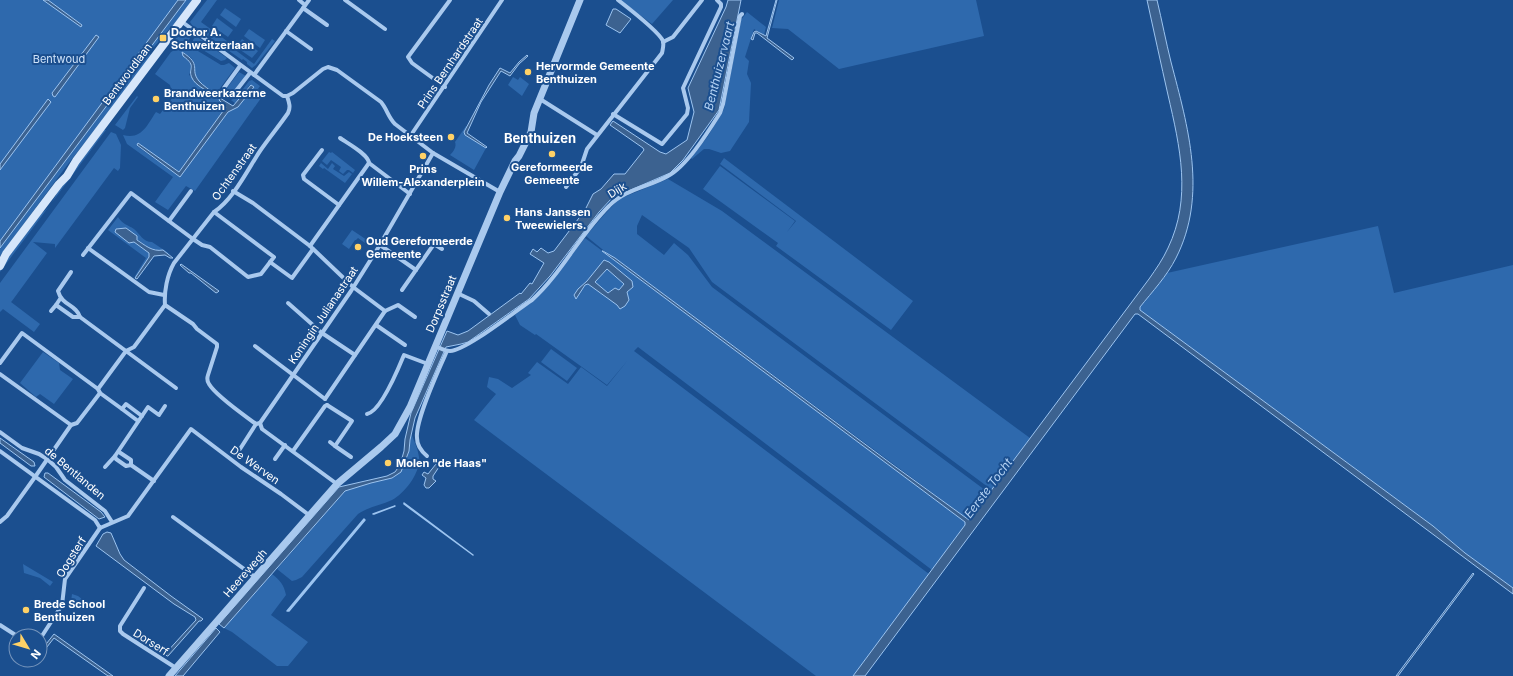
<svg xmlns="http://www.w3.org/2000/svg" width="1513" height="676" font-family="Inter,sans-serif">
<rect width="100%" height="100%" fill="#1b4f8f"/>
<g fill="#2e69ad" fill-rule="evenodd">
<polygon points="0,0 178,0 0,242"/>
<path d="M186 0H193L173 28 171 27C164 36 156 44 149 53L152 56 65 168 0 256V248Z"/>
<polygon points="207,0 217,0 201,22 231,44 230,46 254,64 272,39 275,41 256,65 252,68 247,64 247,62 243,59 242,60 192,25 190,22"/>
<polygon points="620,0 673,0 652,24"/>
<polygon points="779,0 976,0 984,36 839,69 788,29 772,28"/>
<polygon points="225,8 241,19 236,27 220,15"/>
<polygon points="747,12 766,27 764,35 754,29 745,57 749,61 747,74 751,83 749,122 730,151 721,153 709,149 704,149 692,159 691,158 708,136 724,109 741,20"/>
<polygon points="217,18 233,30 228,37 212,26"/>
<polygon points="249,29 265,40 260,48 244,36"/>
<polygon points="181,31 189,33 190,32 193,34 188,41 175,44 174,41"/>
<polygon points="196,36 227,58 225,60 221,61 193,44 193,40"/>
<polygon points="242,39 258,51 252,58 236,47"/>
<path d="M184 45H188L221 65H224L229 63 235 68 215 95 226 107 178 173 138 143 137 146 180 177 228 112 238 107 254 87 249 86 236 104 231 100 237 97 249 81 252 80 260 86 258 89 262 92 265 90 266 91 195 191 186 186 168 210 155 202 173 177 127 144 123 135C142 140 147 125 156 112L160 114 173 97 170 85 155 74 171 52ZM182 52C188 55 194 59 195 66 195 69 194 72 195 75 198 83 206 88 213 93L189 75C194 65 189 60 182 52Z"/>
<polygon points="239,72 246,76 234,92 229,93 227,88"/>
<polygon points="513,77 518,80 520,77 529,84 522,96 508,85"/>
<polygon points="137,96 138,97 130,108 125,128 123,130 115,125"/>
<path d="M466 126H467L464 132 465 135 486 148 474 170 450 155C453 152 457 147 455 142Z"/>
<path d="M103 130H106L0 272V269L39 215C47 211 56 198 58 190Z"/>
<polygon points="111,132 116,134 121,145 120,168 118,171 114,168 55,248 55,244 33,242 47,253 12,301 11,302 40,324 34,332 3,309 0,312 0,283"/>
<polygon points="329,152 331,153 332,152 355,170 353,173 349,170 347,170 343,174 339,171 341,167 331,160 327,165 322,161"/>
<polygon points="724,158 913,301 891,330 776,246 778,243 703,189 720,166 795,221 787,232 796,221 720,164"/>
<polygon points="321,163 328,169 332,163 335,166 333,169 344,176 349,172 352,174 345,183 324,168 323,169 319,166"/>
<polygon points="668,179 722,211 1030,438 992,490 712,282 689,248 642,215 637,226 637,234 664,255 674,243 688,255 712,287 989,493 969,520 615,258 613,258 586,236 603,216 619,199"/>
<path d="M118 217C122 224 128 225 134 229 140 234 143 242 152 242L170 254C165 252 163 252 158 251 150 250 144 244 137 239L134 242 149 253V257L135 278V276L146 258 108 230Z"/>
<polygon points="1378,226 1394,293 1513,265 1513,588 1465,553 1433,526 1140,310 1140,307 1167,273"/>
<polygon points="352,230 367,240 365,243 358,238 356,240 355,240 349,249 342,244"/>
<polygon points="585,238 965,522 965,525 932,570 638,347 634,351 929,574 853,676 816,676 474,420 496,394 487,387 489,377 498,379 512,388 531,375 528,373 537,362 568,384 581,367 607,386 628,360 607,385 536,334 535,335 520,325 515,315 543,291"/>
<polygon points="551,349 577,368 567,381 541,362"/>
<polygon points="43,352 59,363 60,370 73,379 54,404 40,394 36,397 20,383"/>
<path d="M411 433C414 441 418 449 419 457 421 472 405 493 392 500 381 505 368 507 358 514L302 577 296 580 292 581 277 569 345 491 370 483 392 478 404 467 409 451Z"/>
<polygon points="23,564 53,582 50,586 40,578 24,573"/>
<path d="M272 574C280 580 284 585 286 595L271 615 308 642 288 666H277L232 632 224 628Z"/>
<polygon points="72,594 78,596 91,606 87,610 71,602"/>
</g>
<g fill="#3c6290" stroke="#9cc4f0" fill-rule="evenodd">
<polygon points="43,0 48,0 82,25 81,27"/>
<polygon points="178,0 186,0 0,248 0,241"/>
<polygon points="728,0 741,0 719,110 683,160 670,173 612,198 599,212 550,276 529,299 468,342 461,344 446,347 415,418 410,440 409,451 401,472 392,478 371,483 345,491 224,628 219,624 339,487 387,476 395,472 400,465 404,451 405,439 411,413 447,331 458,335 468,331 520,293 521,294 530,283 532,284 544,263 530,254 533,249 537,252 541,248 548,253 554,251 585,210 593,194 601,189 614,174 625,174 644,150 643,148 610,125 613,121 660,152 666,154 687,140 694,112 688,88 726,7"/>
<polygon points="776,0 777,0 767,38 794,58 792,60 757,33 755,33 753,40 751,39 754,32 756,31 766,36"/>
<path d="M1147 0H1157C1162 21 1166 42 1171 62 1188 127 1208 195 1176 258 1167 276 1152 292 1140 307V310L1433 526 1465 553 1513 588V594L1138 314H1135L865 676H853L965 525V522L602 251H603L615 258 893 465 969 520 1149 279C1156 269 1163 259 1168 248 1192 198 1180 147 1168 95 1161 64 1154 32 1147 0Z"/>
<polygon points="613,9 616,9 631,19 620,33 606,25"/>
<polygon points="96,35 99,37 96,41 55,97 53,96 52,93"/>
<path d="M182 52C203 65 189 69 199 81 203 86 210 89 213 94H212C206 90 195 85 192 78 187 68 198 67 183 56Z"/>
<polygon points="527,55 528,56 519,64 510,76 501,71 481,102 467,133 487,147 486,148 465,135 464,132 489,85 500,68 510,73 519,62"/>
<polygon points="251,85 254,87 238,107 228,112 180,177 137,145 138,143 179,172 226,107 219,100 220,98 233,106"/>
<polygon points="48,99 51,102 0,170 0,164"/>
<path d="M126 228 137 236V240C145 245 152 252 163 250L173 258H170L165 255 154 256 137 279 135 278 149 257V253L134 242 129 243 115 232 116 229Z"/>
<path d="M604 260 609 262 632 281 633 287 627 292 629 300 625 306 620 309 617 305 588 284 585 285 576 299 574 295 578 289 587 281ZM607 269 624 284 619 290 615 288 608 293 595 282Z"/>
<polygon points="181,264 219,291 218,292 216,293 191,273 189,273 180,265"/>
<polygon points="0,438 34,462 35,466 31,466 0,443"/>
<polygon points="436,464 439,467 433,476 433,479 436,481 429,488 426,488 424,485 426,478 422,475 424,472 428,474"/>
<polygon points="45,473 48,473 101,512 105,517 99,519 44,477"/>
<polygon points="107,532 111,533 120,554 124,560 171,596 203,619 201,621 199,621 168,656 167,656 165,654 196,620 195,617 174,604 96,546 103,534"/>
<polygon points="1473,573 1474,574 1398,676 1396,676"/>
<polygon points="216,628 220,632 183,676 175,676"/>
<polygon points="54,634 113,676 108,676 54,638 43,652 42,652 43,648"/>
</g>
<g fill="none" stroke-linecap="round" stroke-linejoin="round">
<g stroke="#9cc4f0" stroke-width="1.5">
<polygon points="404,503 473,555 404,504"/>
<polygon points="395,506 374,514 373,514"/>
<polygon points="364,519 365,520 289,611 287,611"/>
</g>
<g stroke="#a9c9ee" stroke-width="4">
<polyline points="299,0 305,5"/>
<polyline points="345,0 385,29"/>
<polyline points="303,8 327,25"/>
<path d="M181 21 283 96H287L293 93 323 69 328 67 337 70 381 102C387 109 388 117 395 124L433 153 500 192"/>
<polyline points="286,31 311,49"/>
<polyline points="663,42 673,37 702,0"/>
<polyline points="240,66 224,88 224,93 230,96 232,96 250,73"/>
<polyline points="254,75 309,0"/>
<polyline points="445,87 412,63 408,57 450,0"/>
<path d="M287 96C289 102 291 107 288 113 279 126 269 138 260 151 248 169 233 200 214 212L174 263C167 275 164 292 165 305L193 324 197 329 217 344V347L208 375C207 378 207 381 209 384 216 396 244 415 256 424L260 423 262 429 337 484"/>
<polyline points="540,99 597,135"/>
<polyline points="613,114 662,144 663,143 687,114 688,108 683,88 721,7 721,4 717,0"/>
<polyline points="411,135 502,0"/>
<path d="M340 138C347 143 368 154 369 163"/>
<polyline points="322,150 303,175 304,179 339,205"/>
<polyline points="369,163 410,194"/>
<path d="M566 187 581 167 587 149 662 53C663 48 664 45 663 41 659 32 627 7 618 0"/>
<polyline points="233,191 253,203 310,246 353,287 385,311"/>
<polyline points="169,221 191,191"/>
<polyline points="380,245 416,270"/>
<polyline points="310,246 369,163"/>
<polyline points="88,248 149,292 164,295"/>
<polyline points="83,255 131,193 193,239 202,245 210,247 248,277 261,274 274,257 214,212"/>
<polyline points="270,262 292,278 313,249"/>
<path d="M71 272 58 291C62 306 76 304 80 317L176 388"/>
<polyline points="402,290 434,244 442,249"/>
<polyline points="457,293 474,301 489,314"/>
<polyline points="60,299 56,305 73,317 80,317"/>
<polyline points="288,303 322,333 355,355"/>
<polyline points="51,311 56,305"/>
<polyline points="376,325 405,345"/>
<polyline points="255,346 325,399"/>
<path d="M435 346C440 348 445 351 450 351 467 350 515 311 532 300 562 273 580 234 609 206 625 189 649 187 668 176 687 166 708 132 720 113L723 104 740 16 742 14"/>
<polyline points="0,363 22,333 98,389"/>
<polyline points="0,374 71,425"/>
<polyline points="100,393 122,409"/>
<polyline points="325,399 385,311 398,305 415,317"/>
<polyline points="327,405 352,421 335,446 351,457"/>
<path d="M367 414C381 412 399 367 404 355L428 364"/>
<polyline points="138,421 122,409 126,404 142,416"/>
<polyline points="260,423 351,291 378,248 433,153"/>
<polyline points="0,432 22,448 39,454 47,459 56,467 65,480 105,511 112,522"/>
<polyline points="330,442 335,446"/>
<polyline points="240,449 256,424"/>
<polyline points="0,451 95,520 100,528 128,516 191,429 241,467 281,494 309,515"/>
<polyline points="293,451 325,406 327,405"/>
<polyline points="119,452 131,460 131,465 154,481"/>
<path d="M427 456C421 451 417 446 417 438 415 420 439 369 447 351"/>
<polyline points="275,459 285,445"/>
<polyline points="131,465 126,466 116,459 115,456 148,407 159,415 165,406"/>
<polyline points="105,467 115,456"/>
<polyline points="173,517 255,577"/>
<polyline points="0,522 7,516 35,477 71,425 77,423 100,393 98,389 126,351 134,347 165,305"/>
<polyline points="144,588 120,626 120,631 123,634 176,668"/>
<polyline points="0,625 17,636"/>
<polyline points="40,639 62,605 65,579 100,528"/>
</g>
<polyline stroke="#a9c9ee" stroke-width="7" points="169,676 337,484 381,447 395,434 410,407 500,192 515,161 519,156 531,132 534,113 580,0"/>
<polyline stroke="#d6e6fa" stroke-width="8" points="0,266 6,254 59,184 67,176 76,161 197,0"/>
</g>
<g fill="#ffd166" stroke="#1b4f8f" stroke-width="1.5">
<rect x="159" y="34" width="8" height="8" rx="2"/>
<circle cx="528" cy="72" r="4"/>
<circle cx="156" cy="99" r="4"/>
<circle cx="451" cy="137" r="4"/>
<circle cx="552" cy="154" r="4"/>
<circle cx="423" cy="156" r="4"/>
<circle cx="507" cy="218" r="4"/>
<circle cx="358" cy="247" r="4"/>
<circle cx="388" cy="463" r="4"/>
<circle cx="26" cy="610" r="4"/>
</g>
<g text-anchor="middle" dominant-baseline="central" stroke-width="4" stroke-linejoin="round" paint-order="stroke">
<g font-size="11" font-weight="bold" fill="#fff" stroke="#1b4f8f" text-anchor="start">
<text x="171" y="32">Doctor A.<tspan x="171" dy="13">Schweitzerlaan</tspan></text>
<text x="536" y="66">Hervormde Gemeente<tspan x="536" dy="13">Benthuizen</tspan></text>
<text x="164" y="93">Brandweerkazerne<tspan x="164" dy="13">Benthuizen</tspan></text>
<text x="443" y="137" text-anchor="end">De Hoeksteen</text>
<text x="552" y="167" text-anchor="middle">Gereformeerde<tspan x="552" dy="13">Gemeente</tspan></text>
<text x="423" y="169" text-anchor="middle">Prins<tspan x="423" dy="13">Willem-Alexanderplein</tspan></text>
<text x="515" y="212">Hans Janssen<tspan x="515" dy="13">Tweewielers.</tspan></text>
<text x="366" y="241">Oud Gereformeerde<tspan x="366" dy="13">Gemeente</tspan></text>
<text x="396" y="463">Molen "de Haas"</text>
<text x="34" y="604">Brede School<tspan x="34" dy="13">Benthuizen</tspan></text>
</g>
<g font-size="11" fill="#cfe3fa" stroke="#1b4f8f">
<text x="59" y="59">Bentwoud</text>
</g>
<g font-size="11" fill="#fff" stroke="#1b4f8f">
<text transform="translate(450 63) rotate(-56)">Prins Bernhardstraat</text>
<text transform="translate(127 74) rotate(-53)">Bentwoudlaan</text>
<text transform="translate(234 172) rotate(-54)">Ochtenstraat</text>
<text transform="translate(617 190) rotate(-31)">Dijk</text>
<text transform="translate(441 304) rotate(-67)">Dorpsstraat</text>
<text transform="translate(323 315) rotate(-56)">Koningin Julianastraat</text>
<text transform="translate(255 465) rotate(35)">De Werven</text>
<text transform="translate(75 473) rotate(40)">de Bentlanden</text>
<text transform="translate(71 557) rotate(-58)">Oogsterf</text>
<text transform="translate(245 573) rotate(-49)">Heerewegh</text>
<text transform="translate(151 642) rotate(32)">Dorserf</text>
</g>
<g font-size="12" font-style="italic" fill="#b5d3f5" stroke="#1b4f8f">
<text transform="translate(719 66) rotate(-76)">Benthuizervaart</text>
<text transform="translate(988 488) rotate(-53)">Eerste Tocht</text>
</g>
<g font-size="13" font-weight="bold" fill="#fff" stroke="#1b4f8f">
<text x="540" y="138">Benthuizen</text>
</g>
</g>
<g transform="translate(28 648) rotate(128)"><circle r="19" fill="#1b4f8f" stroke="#7695bc"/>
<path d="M0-3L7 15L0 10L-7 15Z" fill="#ffd166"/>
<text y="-6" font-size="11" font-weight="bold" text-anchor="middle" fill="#ffffff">N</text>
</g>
</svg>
